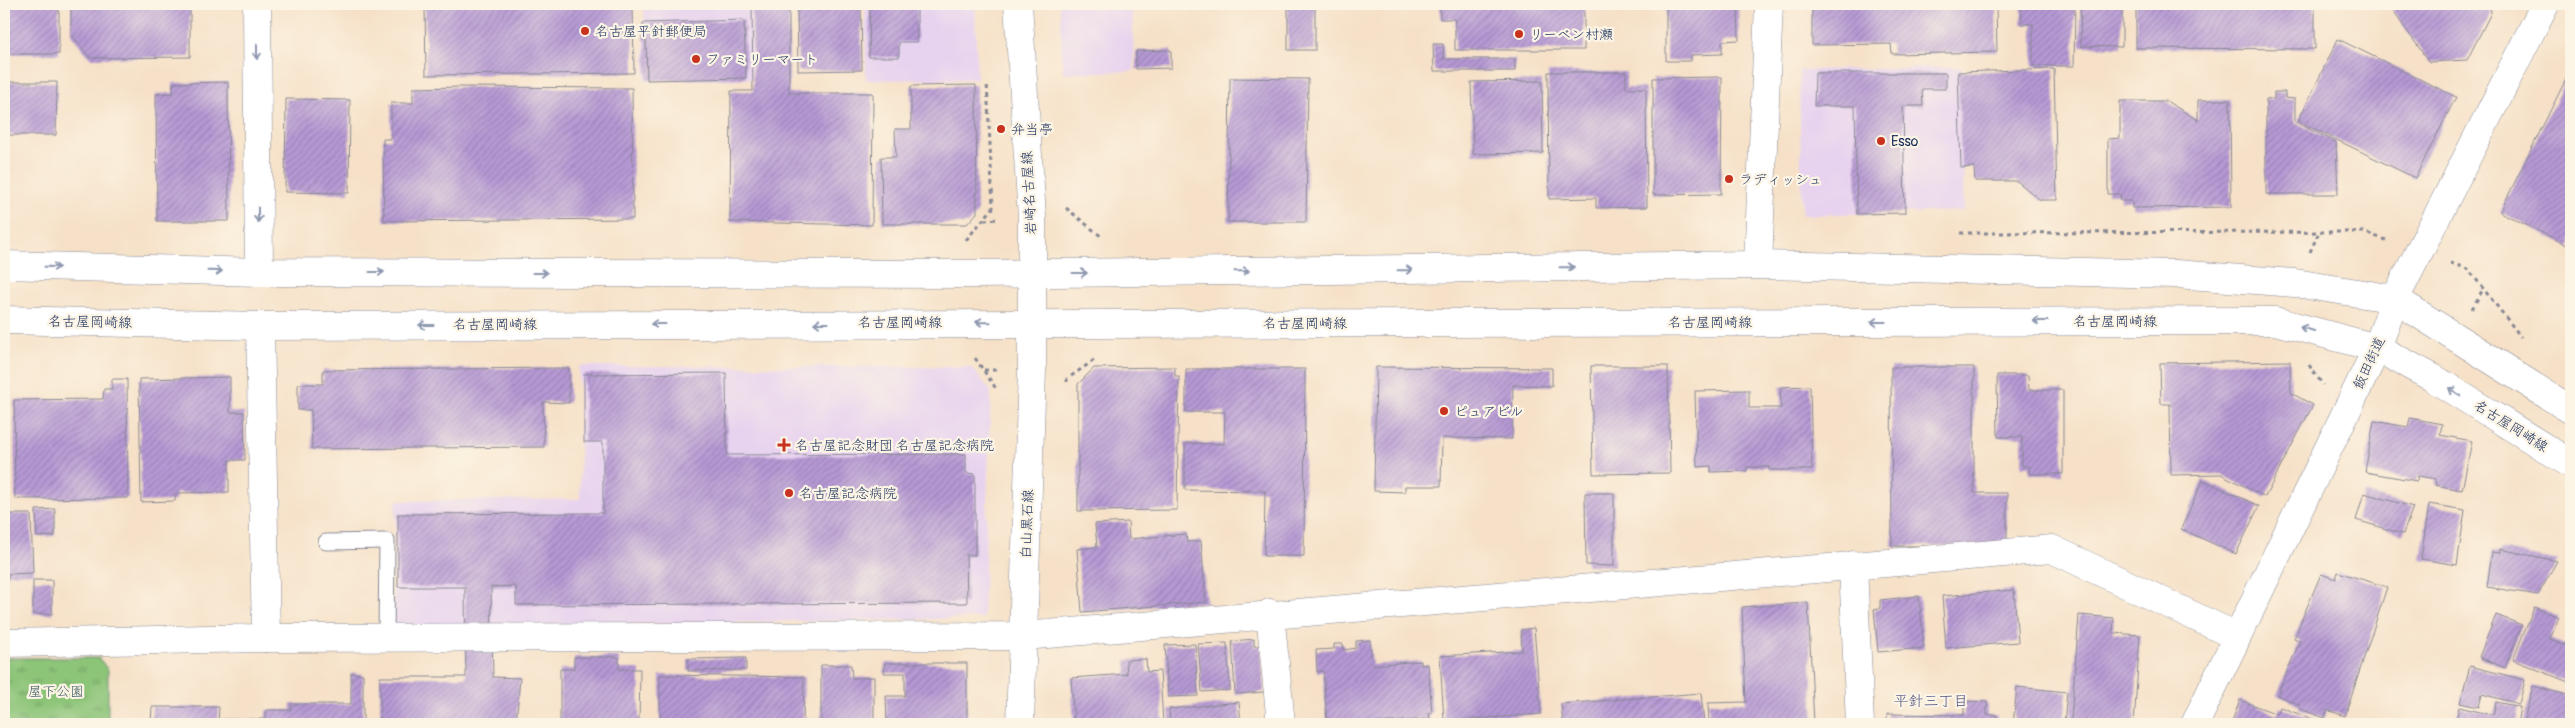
<svg xmlns="http://www.w3.org/2000/svg" width="2575" height="728" font-family="Pangolin,'Klee One',sans-serif">
<defs>
<pattern id="park-tufts" width="24" height="20" patternUnits="userSpaceOnUse" patternTransform="scale(1.25)"><rect width="24" height="20" fill="#8cc478"/><path d="M3 7l-1-3M5 7V3M7 7l1-3M15 17l-1-3M17 17v-4M19 17l1-3" fill="none" stroke="#72a066"/></pattern>
<pattern id="building-hatch" width="6" height="6" patternUnits="userSpaceOnUse" patternTransform="scale(1.25)"><rect width="6" height="6" fill="#b79ad5"/><path d="M-1 1l2-2M0 6l6-6M5 7l2-2" fill="none" stroke="#947eb0"/></pattern>
</defs>
<rect width="100%" height="100%" fill="#fcf5e5"/>
<filter id="ink" filterUnits="userSpaceOnUse"><feTurbulence type="fractalNoise" baseFrequency=".02" numOctaves="2"/><feDisplacementMap in="SourceGraphic" scale="10" xChannelSelector="R" yChannelSelector="G"/><feConvolveMatrix kernelMatrix="1 2 1 2 8 2 1 2 1" color-interpolation-filters="sRGB"/></filter>
<filter id="wash" filterUnits="userSpaceOnUse"><feTurbulence type="fractalNoise" baseFrequency=".0096" numOctaves="4" result="noise"/><feDisplacementMap in="SourceGraphic" scale="20" xChannelSelector="R" yChannelSelector="G"/><feGaussianBlur stdDeviation="1.12" result="paint"/><feColorMatrix in="noise" values="0 0 0 0 0 0 0 0 0 0 0 0 0 0 0 0 0 1.4 0 .05"/><feComposite in="paint" operator="in"/></filter>
<g filter="url(#wash)">
<rect width="100%" height="100%" fill="#f6e1c8"/>
<g fill="#e7d2ef">
<polygon points="644,4 751,4 752,79 645,80"/>
<polygon points="865,4 975,4 977,79 866,80"/>
<polygon points="1060,4 1132,4 1134,71 1063,73"/>
<polygon points="1961,67 1964,211 1802,215 1799,70"/>
<polygon points="579,366 971,367 991,391 983,618 393,628 396,501 580,499"/>
</g>
<polygon fill="url(#park-tufts)" stroke="#547a6b" points="4,658 99,658 108,670 108,724 4,724"/>
<g id="blocks">
<g fill="url(#building-hatch)">
<rect x="4" y="4" width="55" height="50"/>
<polygon points="71,4 190,4 190,57 90,58 71,34"/>
<polygon points="425,4 633,4 634,73 426,75"/>
<polygon points="752,4 789,4 789,93 873,93 872,225 730,222 731,91 753,91"/>
<polygon points="797,4 861,4 862,70 798,71"/>
<polygon points="870,4 917,4 917,42 899,42 899,57 869,57"/>
<rect x="1288" y="4" width="27" height="46"/>
<polygon points="1440,4 1584,4 1584,50 1455,50 1455,19 1440,19"/>
<polygon points="1666,4 1738,4 1739,40 1722,41 1722,54 1691,55 1691,61 1666,61"/>
<polygon points="1812,4 1996,4 1997,52 1892,54 1891,44 1812,45"/>
<polygon points="2022,4 2075,4 2074,66 2033,66 2033,24 2021,24"/>
<polygon points="2080,4 2122,4 2122,47 2081,46"/>
<polygon points="2136,4 2315,4 2315,49 2136,48"/>
<polygon points="2393,4 2490,4 2491,13 2467,60 2429,62 2393,11"/>
<polygon points="744,20 746,78 647,80 646,41 643,40 643,23"/>
<polygon points="2338,39 2456,97 2415,178 2298,121"/>
<polygon points="1433,44 1443,44 1444,59 1515,59 1515,71 1434,71"/>
<polygon points="1171,50 1171,68 1136,69 1136,51"/>
<polygon points="2054,69 2057,200 2040,200 2017,181 1975,181 1974,167 1961,168 1958,72"/>
<polygon points="2571,69 2571,247 2500,212"/>
<polygon points="1548,72 1626,72 1626,88 1646,88 1647,207 1596,208 1596,198 1549,199"/>
<polygon points="1815,73 1946,73 1946,89 1922,89 1923,106 1903,106 1905,213 1857,214 1855,106 1814,106"/>
<polygon points="1722,77 1721,194 1653,195 1653,78"/>
<polygon points="1230,78 1308,79 1306,222 1228,222"/>
<polygon points="1542,81 1543,153 1473,154 1471,82"/>
<polygon points="4,82 57,82 56,135 4,135"/>
<polygon points="228,82 229,221 157,221 156,94 173,93 173,83"/>
<polygon points="976,85 977,213 967,224 882,224 881,157 896,157 895,129 911,129 911,86"/>
<polygon points="461,87 632,88 633,219 384,221 383,139 391,139 391,103 413,103 413,88"/>
<polygon points="2274,92 2285,92 2285,98 2295,99 2295,122 2336,142 2338,194 2266,194 2266,99 2274,99"/>
<polygon points="286,99 350,100 349,193 285,192"/>
<polygon points="2198,100 2230,100 2231,207 2132,208 2132,201 2121,201 2120,194 2108,194 2108,139 2120,138 2120,101 2166,101 2198,120"/>
<polygon points="2290,361 2291,393 2313,405 2265,497 2221,474 2171,475 2170,404 2161,404 2160,363"/>
<polygon points="1591,366 1668,366 1670,473 1593,474"/>
<polygon points="1175,367 1175,376 1179,376 1177,510 1078,511 1078,384 1094,368"/>
<polygon points="1376,367 1552,368 1552,386 1513,385 1512,439 1442,438 1441,486 1405,486 1405,492 1374,491"/>
<polygon points="1891,367 1974,367 1974,493 2007,493 2007,546 1892,546"/>
<polygon points="569,368 569,403 543,402 544,447 312,449 311,410 298,410 298,384 323,384 323,370"/>
<polygon points="1186,369 1305,369 1304,556 1264,556 1265,491 1185,490 1185,443 1224,444 1225,412 1186,412"/>
<polygon points="726,373 727,455 966,454 966,473 975,474 975,555 966,555 967,603 516,605 516,586 491,587 493,677 520,678 516,724 380,724 380,677 466,677 465,587 398,587 398,514 603,513 603,442 584,442 584,374"/>
<polygon points="1997,375 2028,375 2029,390 2063,390 2063,474 2029,474 2029,466 2022,466 2022,437 1998,437"/>
<polygon points="230,377 230,412 244,412 245,460 229,460 229,492 176,493 175,501 141,502 139,379"/>
<polygon points="112,379 127,379 128,498 15,499 14,400 103,399 104,389 112,389"/>
<polygon points="1810,386 1812,470 1769,470 1769,467 1747,467 1747,471 1711,472 1711,466 1697,467 1695,391 1749,390 1749,408 1781,408 1780,387"/>
<polygon points="2410,418 2442,424 2440,435 2472,441 2462,490 2435,485 2436,479 2418,476 2417,481 2365,472 2374,421 2408,427"/>
<polygon points="2203,480 2259,506 2236,554 2181,529"/>
<polygon points="1585,493 1614,493 1614,566 1586,565"/>
<polygon points="2364,493 2413,507 2403,534 2356,520"/>
<polygon points="2429,504 2465,510 2457,565 2421,559"/>
<polygon points="55,509 55,536 37,537 36,510"/>
<polygon points="4,514 31,514 33,573 8,574 8,579 4,579"/>
<polygon points="1128,522 1129,539 1186,534 1187,542 1201,541 1206,602 1082,612 1077,549 1097,547 1095,524"/>
<polygon points="2500,549 2557,561 2538,595 2487,587 2492,552 2500,553"/>
<polygon points="2338,572 2387,587 2345,716 2327,710 2325,718 2298,708 2300,705 2277,695 2300,641 2294,638 2321,574 2336,579"/>
<rect x="33" y="580" width="19" height="34"/>
<polygon points="2014,590 2018,642 1946,648 1942,596"/>
<polygon points="1919,596 1924,648 1878,652 1874,609 1880,608 1880,600"/>
<polygon points="1808,603 1814,724 1709,724 1708,703 1746,702 1742,607"/>
<polygon points="2534,607 2559,617 2550,639 2571,647 2571,683 2513,660"/>
<polygon points="2079,615 2114,618 2113,633 2140,635 2134,724 2071,721"/>
<polygon points="2496,615 2522,625 2505,668 2479,657"/>
<polygon points="1534,628 1541,714 1444,721 1440,656 1522,651 1521,630"/>
<polygon points="1254,639 1254,646 1261,646 1264,692 1235,694 1232,641"/>
<polygon points="1370,640 1372,665 1421,661 1421,665 1428,664 1432,713 1429,713 1430,719 1365,724 1332,724 1332,722 1327,722 1323,671 1317,672 1316,650 1334,649 1334,644 1343,644 1344,650 1356,648 1356,641"/>
<polygon points="1227,643 1230,690 1202,692 1198,644"/>
<polygon points="1195,644 1198,696 1168,697 1165,645"/>
<polygon points="574,657 619,657 619,669 640,669 639,724 560,724 560,669 574,669"/>
<polygon points="746,658 746,670 688,671 688,659"/>
<polygon points="1146,659 1147,672 1160,671 1163,724 1074,724 1071,678 1127,674 1126,660"/>
<polygon points="885,663 967,663 967,724 887,724 886,696 905,696 905,673 884,673"/>
<polygon points="821,665 851,665 852,678 874,677 874,724 821,724"/>
<polygon points="2470,666 2525,680 2519,704 2482,694 2479,707 2460,703"/>
<polygon points="351,673 363,674 363,724 224,724 224,719 266,719 266,710 291,710 291,704 351,704"/>
<polygon points="660,675 804,677 803,724 660,724"/>
<polygon points="2533,686 2571,696 2571,724 2523,724"/>
<polygon points="2017,687 2067,692 2064,724 2013,724"/>
<polygon points="1701,693 1704,724 1563,724 1561,704"/>
<polygon points="2240,700 2277,714 2280,707 2326,724 2231,724"/>
<polygon points="1964,701 1987,702 1987,715 1997,715 1997,724 1887,724 1887,714 1964,715"/>
<polygon points="1239,702 1241,724 1170,724 1169,709"/>
<polygon points="2496,702 2520,707 2517,724 2455,724 2459,707 2493,715"/>
<polygon points="152,707 219,707 218,724 151,724"/>
</g>
</g>
</g>
<g filter="url(#ink)">
<use href="#blocks" fill-opacity="0" stroke="#888893" stroke-width="1"/>
<g fill="none" stroke-linecap="round" stroke-linejoin="round">
<g stroke="#888893" stroke-width="17">
<polyline id="lane" points="326,542 387,541 386,638"/>
</g>
<g stroke="#888893" stroke-width="29">
<g id="street">
<polyline points="257,4 259,272"/>
<polyline points="1758,265 1769,4"/>
<polyline points="260,326 266,638"/>
<polyline points="1853,565 1860,724"/>
<polyline points="1270,613 1281,724"/>
<polyline points="4,643 266,638 1024,636 2052,549 2236,636"/>
</g>
</g>
<g stroke="#888893" stroke-width="29">
<polyline id="secondary" points="1018,4 1032,217 1032,370 1020,724"/>
</g>
<g stroke="#888893" stroke-width="29">
<g id="primary">
<polyline points="4,265 259,272 974,274 1758,265 2176,274 2295,283 2395,299 2571,410"/>
<polyline points="4,320 260,326 2275,321 2377,348 2433,378 2571,464"/>
<polyline points="2195,724 2377,348 2395,299 2545,4"/>
</g>
</g>
<g stroke="#888893" stroke-width="3" stroke-dasharray="4 4" stroke-linecap="butt">
<polyline points="1066,208 1102,237"/>
<polyline points="984,220 998,219"/>
<polyline points="1960,233 2363,232 2386,240"/>
<polyline points="966,240 993,208 987,82"/>
<polyline points="2310,252 2319,232"/>
<polyline points="2450,263 2468,269 2521,337"/>
<polyline points="2472,309 2483,289"/>
<polyline points="975,358 997,390"/>
<polyline points="2309,365 2323,385"/>
<polyline points="984,370 1000,370"/>
<polyline points="1067,382 1067,379 1097,358"/>
</g>
<use href="#lane" stroke="#fff" stroke-width="15"/>
<use href="#street" stroke="#fff" stroke-width="28"/>
<use href="#secondary" stroke="#fff" stroke-width="28"/>
<use href="#primary" stroke="#fff" stroke-width="28"/>
</g>
<defs><path id="oneway-shaft" d="M-6 0H5M1.5-3L5.5 0L1.5 3" fill="none" stroke-width="1.6" stroke-linecap="round" stroke-linejoin="round" transform="scale(1.25)"/></defs>
<g stroke="#8d97ae">
<use href="#oneway-shaft" transform="translate(257 52) rotate(90)"/>
<use href="#oneway-shaft" transform="translate(258 215) rotate(90)"/>
<use href="#oneway-shaft" transform="translate(52 267) rotate(1)"/>
<use href="#oneway-shaft" transform="translate(1567 267) rotate(-1)"/>
<use href="#oneway-shaft" transform="translate(1405 270) rotate(-1)"/>
<use href="#oneway-shaft" transform="translate(215 271) rotate(1)"/>
<use href="#oneway-shaft" transform="translate(1242 271) rotate(-1)"/>
<use href="#oneway-shaft" transform="translate(377 272)"/>
<use href="#oneway-shaft" transform="translate(540 273)"/>
<use href="#oneway-shaft" transform="translate(1080 273)"/>
<use href="#oneway-shaft" transform="translate(2040 321) rotate(180)"/>
<use href="#oneway-shaft" transform="translate(983 322) rotate(-179)"/>
<use href="#oneway-shaft" transform="translate(1878 322) rotate(180)"/>
<use href="#oneway-shaft" transform="translate(821 323) rotate(180)"/>
<use href="#oneway-shaft" transform="translate(658 324) rotate(180)"/>
<use href="#oneway-shaft" transform="translate(426 325) rotate(180)"/>
<use href="#oneway-shaft" transform="translate(2307 329) rotate(-165)"/>
<use href="#oneway-shaft" transform="translate(2455 392) rotate(-148)"/>
</g>
</g>
<g fill="#c8321e" stroke="#fcf5e5" stroke-width="2">
<circle cx="585" cy="31" r="5"/>
<circle cx="1519" cy="34" r="5"/>
<circle cx="696" cy="59" r="5"/>
<circle cx="1001" cy="129" r="5"/>
<circle cx="1881" cy="141" r="5"/>
<circle cx="1729" cy="179" r="5"/>
<circle cx="1444" cy="411" r="5"/>
<path d="M781.5 437.5h5v5h5v5h-5v5h-5v-5h-5v-5h5z"/>
<circle cx="789" cy="493" r="5"/>
</g>
<g text-anchor="middle" dominant-baseline="central" stroke-width="4.5" stroke-linejoin="round" paint-order="stroke">
<g font-size="14" fill="#1b2f5e" stroke="#fcf5e5" text-anchor="start">
<text x="595" y="31">名古屋平針郵便局</text>
<text x="1529" y="34">リーベン村瀬</text>
<text x="706" y="59">ファミリーマート</text>
<text x="1011" y="129">弁当亭</text>
<text x="1891" y="141">Esso</text>
<text x="1739" y="179">ラディッシュ</text>
<text x="1454" y="411">ピュアビル</text>
<text x="795" y="445">名古屋記念財団 名古屋記念病院</text>
<text x="799" y="493">名古屋記念病院</text>
</g>
<g font-size="14" fill="#1b2f5e" stroke="#fcf5e5">
<text transform="translate(1029 193) rotate(-93)">岩崎名古屋線</text>
<text x="2115" y="321">名古屋岡崎線</text>
<text transform="translate(90 322) rotate(1)">名古屋岡崎線</text>
<text x="900" y="322">名古屋岡崎線</text>
<text x="1710" y="322">名古屋岡崎線</text>
<text x="1305" y="323">名古屋岡崎線</text>
<text x="495" y="324">名古屋岡崎線</text>
<text transform="translate(2369 363) rotate(-65)">飯田街道</text>
<text transform="translate(2511 426) rotate(32)">名古屋岡崎線</text>
<text transform="translate(1027 524) rotate(-88)">白山黒石線</text>
</g>
<g font-size="14" fill="#3d5c66" stroke="#fcf5e5">
<text x="56" y="691">屋下公園</text>
</g>
<g font-size="15" fill="#525488" stroke="#fcf5e5">
<text x="1931" y="701">平針三丁目</text>
</g>
</g>
<rect width="2575" height="728" fill="none" stroke="#fcf5e5" stroke-width="20"/>
</svg>
